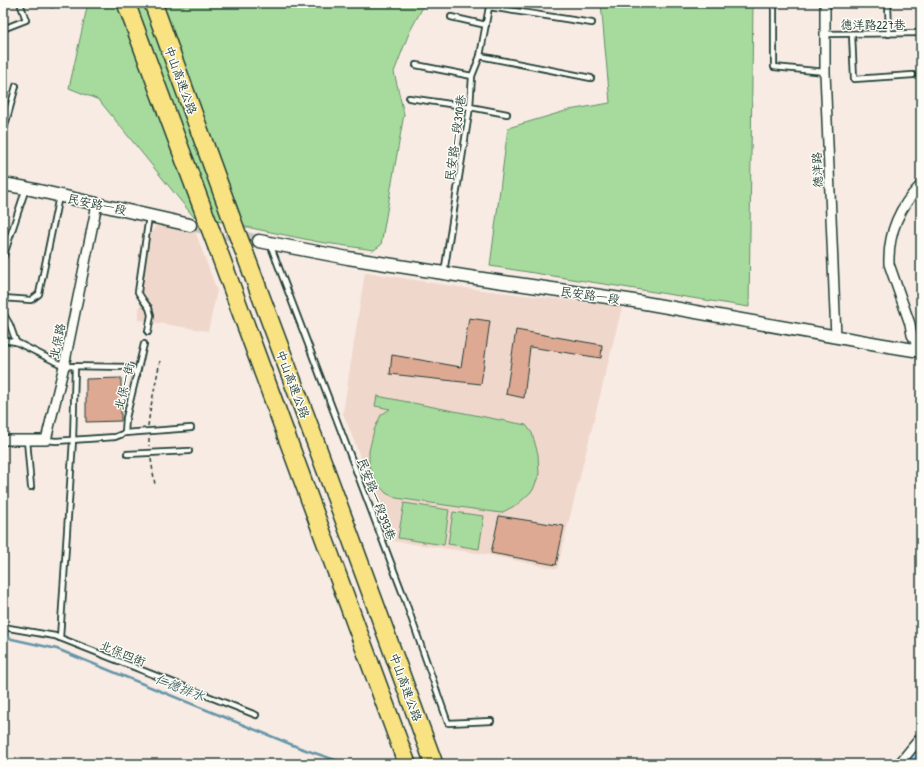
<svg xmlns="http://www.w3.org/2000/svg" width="924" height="767" font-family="'Patrick Hand','LXGW WenKai TC',sans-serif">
<rect width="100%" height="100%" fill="#f7ebe3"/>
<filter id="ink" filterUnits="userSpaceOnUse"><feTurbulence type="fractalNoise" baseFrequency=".025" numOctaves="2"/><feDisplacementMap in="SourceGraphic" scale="8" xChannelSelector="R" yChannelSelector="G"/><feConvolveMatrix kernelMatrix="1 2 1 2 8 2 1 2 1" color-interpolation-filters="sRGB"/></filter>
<g filter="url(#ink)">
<g fill="#f0d7cb">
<polygon points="159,220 195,231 217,291 208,331 139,320 139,311 149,237"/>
<polygon points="365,272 465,288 622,307 557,569 484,554 393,541 343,413"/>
</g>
<g fill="#a7db9d" stroke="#638c68">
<polygon points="88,3 425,3 409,33 394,72 404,114 381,245 374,250 319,242 193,216 99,100 69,88"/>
<polygon points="601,3 753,3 749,307 490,266 508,128 569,110 610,103"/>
<polygon points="377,396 526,425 532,433 538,454 539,474 533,490 518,504 501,513 396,498 386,493 377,483 369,466 369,451 374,430 381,415 390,409 375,406"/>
<polygon points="404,503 449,510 444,545 398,538"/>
<polygon points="453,512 484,516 479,549 448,544"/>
</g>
<g fill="#96cff6" stroke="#6695a8">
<polygon points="921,206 921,245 917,213"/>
<polygon points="921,736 921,764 899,764"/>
</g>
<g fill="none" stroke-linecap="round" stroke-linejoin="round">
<polyline stroke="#6695a8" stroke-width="2.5" points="3,637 57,649 300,748 347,764"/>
</g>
<g fill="#dea993" stroke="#1f3d34">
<polygon points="469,318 490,321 481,384 390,374 392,355 461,367"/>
<polygon points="516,330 602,345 601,358 530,347 524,398 506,394"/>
<polygon points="121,378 121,421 86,422 86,379"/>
<polygon points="499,516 564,526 556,565 491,553"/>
</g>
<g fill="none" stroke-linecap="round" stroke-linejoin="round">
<polyline stroke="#ccc8c0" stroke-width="12" stroke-dasharray="12 6" stroke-linecap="butt" points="190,225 259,241"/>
<g stroke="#1f3d34" stroke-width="8">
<g id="service">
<polyline points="51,3 52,4"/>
<polyline points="774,3 774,67 825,72"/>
<polyline points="888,3 889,34"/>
<polyline points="451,17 486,25"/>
<polyline points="3,29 26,20 20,3"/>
<polyline points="826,34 921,33"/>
<polyline points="852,34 854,79 913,75"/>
<polyline points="480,56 591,78"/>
<polyline points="416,65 472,76"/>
<polyline points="409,98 470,107 507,114"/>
<polyline points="3,133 16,86"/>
<polyline points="270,244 404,597 448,723 491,721"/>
<polyline points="3,258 26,188"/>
<polyline points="444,273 470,107 472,76 480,56 489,7 592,23"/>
<polyline points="3,298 31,300 39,294 59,196"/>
<polyline points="3,313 10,325 16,342"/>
<polyline points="148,332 151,315 149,308 143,300 138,292 149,216"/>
<polyline points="3,340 16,342 64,366 131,367 137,375"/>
<polyline points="125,433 126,418 144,344"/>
<polyline points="27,440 31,487"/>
<polyline points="46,440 56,441 115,437 125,433 191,428"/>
<polyline points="127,454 189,451"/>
<polyline points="3,627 55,636 256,715"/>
<polyline points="60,638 73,440 75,366"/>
</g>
</g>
<g stroke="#1f3d34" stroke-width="12">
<g id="minor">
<polyline points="825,3 825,72 836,337"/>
<path d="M921 185C899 207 888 232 889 264L910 324 912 335 920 350 921 353"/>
<polyline points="3,440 46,440 64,366 97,204"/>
<polyline points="899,764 921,737"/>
</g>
</g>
<g stroke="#1f3d34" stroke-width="15">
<g id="tertiary">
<polyline points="3,184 26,188 190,225"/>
<polyline points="259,241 348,258 469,277 628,300 883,345 914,350 921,350"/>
</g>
</g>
<g stroke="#1f3d34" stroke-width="20">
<g id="motorway">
<polyline points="126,3 208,223"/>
<polyline points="153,3 235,228"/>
<polyline points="217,247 407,764"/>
<polyline points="245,254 315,441 434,764"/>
</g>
</g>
<g stroke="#1f3d34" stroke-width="1.5" stroke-dasharray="4 3" stroke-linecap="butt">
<polyline points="148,426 150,411 160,361"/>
<polyline points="149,438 149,446"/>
<polyline points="151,459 155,485"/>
</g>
<use href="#service" stroke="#fdfcf7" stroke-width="4.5"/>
<use href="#minor" stroke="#fdfcf7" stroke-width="9"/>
<use href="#tertiary" stroke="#fdfcf7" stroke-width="12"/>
<use href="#motorway" stroke="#f8e281" stroke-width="17"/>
<g stroke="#1f3d34" stroke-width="20" stroke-linecap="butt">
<g id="motorway-bridge">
<polyline points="208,223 217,247"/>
<polyline points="235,228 245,254"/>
</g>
</g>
<use href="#motorway-bridge" stroke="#f8e281" stroke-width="17"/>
</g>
</g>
<g text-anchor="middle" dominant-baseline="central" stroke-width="3" stroke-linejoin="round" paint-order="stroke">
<g font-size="12" fill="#1f3d34" stroke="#fdfcf7">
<text x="873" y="24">德洋路227巷</text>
<text transform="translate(181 80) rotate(70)">中山高速公路</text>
<text transform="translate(455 138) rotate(-82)">民安路一段310巷</text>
<text transform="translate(817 170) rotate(-92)">德洋路</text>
<text transform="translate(97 204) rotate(12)">民安路一段</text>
<text transform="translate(590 295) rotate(8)">民安路一段</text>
<text transform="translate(57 341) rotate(-78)">北保路</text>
<text transform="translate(293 384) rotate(69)">中山高速公路</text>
<text transform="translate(124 386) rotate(-76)">北保一街</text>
<text transform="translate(377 499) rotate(69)">民安路一段393巷</text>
<text transform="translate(123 653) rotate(22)">北保四街</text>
<text transform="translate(406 687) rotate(70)">中山高速公路</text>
</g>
<g font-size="13" font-style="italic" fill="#3d6264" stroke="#fdfcf7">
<text transform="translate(180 687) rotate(22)">仁德排水</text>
</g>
</g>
<rect width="924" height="767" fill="none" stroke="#fdfcf7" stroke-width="16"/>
<rect x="8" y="8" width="908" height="751" fill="none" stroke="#1f3d34" stroke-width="1.5" filter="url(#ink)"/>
</svg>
